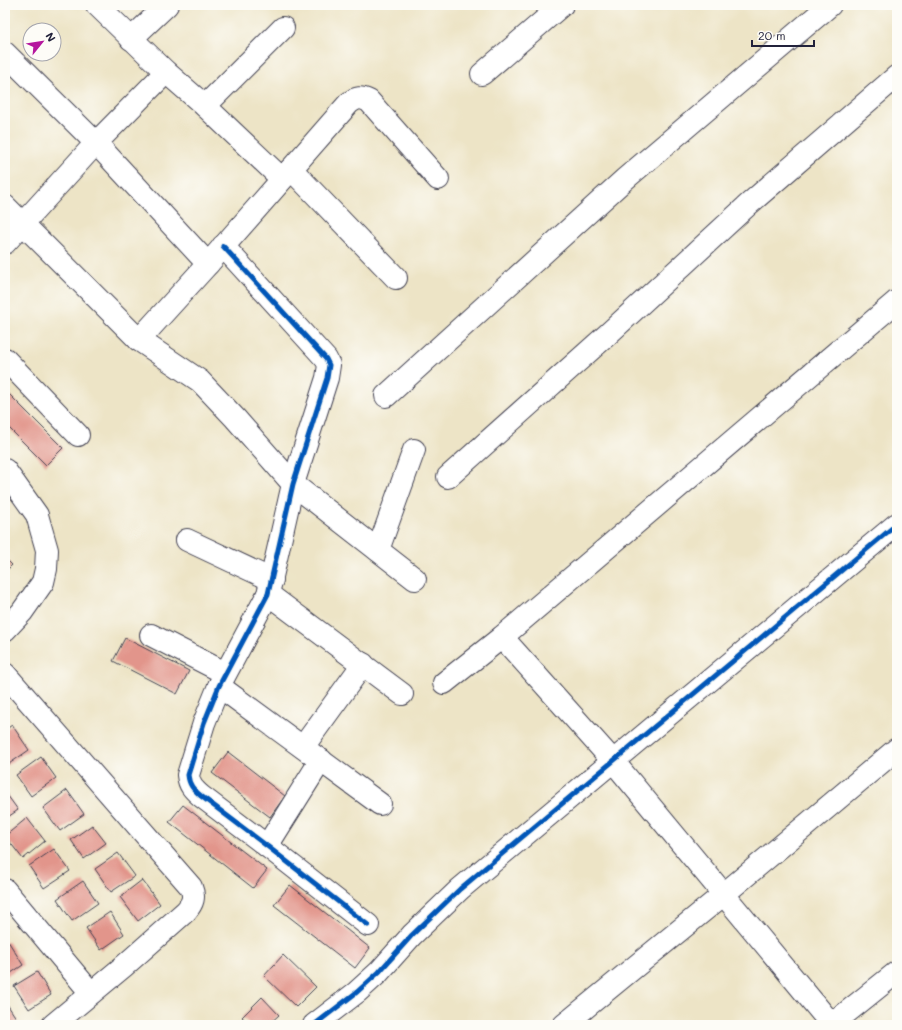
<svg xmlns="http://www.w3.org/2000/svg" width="902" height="1030" font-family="Mali,sans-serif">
<rect width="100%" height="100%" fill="#fdfcf7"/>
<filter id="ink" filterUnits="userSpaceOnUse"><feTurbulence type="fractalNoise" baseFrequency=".025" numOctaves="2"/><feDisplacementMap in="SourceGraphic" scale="8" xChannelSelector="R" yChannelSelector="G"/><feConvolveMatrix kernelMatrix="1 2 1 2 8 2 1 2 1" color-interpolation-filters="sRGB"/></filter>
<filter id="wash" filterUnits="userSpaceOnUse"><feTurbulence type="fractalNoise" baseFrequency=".012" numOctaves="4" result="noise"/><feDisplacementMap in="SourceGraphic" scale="16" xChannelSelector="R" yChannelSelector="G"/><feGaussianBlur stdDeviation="0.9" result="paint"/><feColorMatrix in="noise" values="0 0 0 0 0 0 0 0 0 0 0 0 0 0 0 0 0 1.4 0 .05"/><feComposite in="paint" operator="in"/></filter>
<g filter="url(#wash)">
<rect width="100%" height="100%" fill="#ede4c6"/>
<g id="blocks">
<g fill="#e2958b">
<polygon points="5,390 63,448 46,465 5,424"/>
<polygon points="5,558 12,565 5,572"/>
<polygon points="125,638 189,671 177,694 113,661"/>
<polygon points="12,725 29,750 6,766 5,764 5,730"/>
<polygon points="228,752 285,796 270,817 212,773"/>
<polygon points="41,757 56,778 31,796 16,775"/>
<polygon points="67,790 84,814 60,831 43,808"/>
<polygon points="5,792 18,810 5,819"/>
<polygon points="183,805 267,870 253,888 169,822"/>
<polygon points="27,818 45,841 23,859 5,836"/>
<polygon points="92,825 106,843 84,859 71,840"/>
<polygon points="54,849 70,871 44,888 29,866"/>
<polygon points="118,853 135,876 111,892 95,869"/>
<polygon points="142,880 160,904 138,921 120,897"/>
<polygon points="83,881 98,903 72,921 57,899"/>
<polygon points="290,885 370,948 355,968 274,905"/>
<polygon points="110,912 124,934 101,950 86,928"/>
<polygon points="8,941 23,965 5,977 5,943"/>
<polygon points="283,955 316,987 296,1007 264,976"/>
<polygon points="37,972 51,995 29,1009 14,986"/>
<polygon points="262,997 279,1015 268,1025 250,1025 242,1017"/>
<polygon points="5,1001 18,1021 13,1025 5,1025"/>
</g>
</g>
</g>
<g filter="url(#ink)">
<use href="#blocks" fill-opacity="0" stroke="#403f50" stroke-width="1"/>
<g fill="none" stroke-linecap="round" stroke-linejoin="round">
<g stroke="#403f50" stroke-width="24">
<g id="minor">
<polyline points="97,5 166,72 205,106 282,179"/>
<polyline points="131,39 167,5"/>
<polyline points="5,53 96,143 208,264"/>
<polyline points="482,74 562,5"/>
<polyline points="205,106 283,28"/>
<polyline points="291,169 396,278"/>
<polyline points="5,206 139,340 200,381 235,418 293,484 415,579"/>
<polyline points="5,243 96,143 166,72"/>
<path d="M223 246 326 359 329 365 327 378 293 484 268 594 219 686 204 723 188 775C189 785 193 789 201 796L267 846 368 925"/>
<path d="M139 340 208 264 349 103C357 97 361 97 369 101L438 179"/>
<polyline points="5,359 78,435"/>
<polyline points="386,396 625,179 830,5"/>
<polyline points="5,470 37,515 47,550 46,569 43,582 22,612 5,630"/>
<polyline points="448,477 607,335 749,204 897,76"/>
<polyline points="187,540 272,580"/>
<polyline points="378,550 414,450"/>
<polyline points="268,594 402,694"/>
<polyline points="151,635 225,673"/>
<polyline points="502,637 613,761 832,1025"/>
<path d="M5 674 191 887C195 897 193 903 186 911L124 966 53 1025"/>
<polyline points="444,683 502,637 897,301"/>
<polyline points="219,686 380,804"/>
<polyline points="303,747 363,664"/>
<polyline points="267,846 321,760"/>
<polyline points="5,890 91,993"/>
<polyline points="314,1025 357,992 379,972 412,935 460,889 897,524"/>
<polyline points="564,1025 724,894 897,749"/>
<polyline points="831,1025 897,972"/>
</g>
</g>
<use href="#minor" stroke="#fff" stroke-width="22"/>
<g stroke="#fdfcf7" stroke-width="8">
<g id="cycleway">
<path d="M223 246 326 359 329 365 327 378 293 484 268 594 219 686 204 723 188 775C189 785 193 789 201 796L267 846 368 925"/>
<polyline points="314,1025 357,992 379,972 412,935 460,889 897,524"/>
</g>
</g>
<use href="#cycleway" stroke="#0057b8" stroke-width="5"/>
</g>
</g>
<rect width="902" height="1030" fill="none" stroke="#fdfcf7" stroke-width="20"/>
<g transform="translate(42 42) rotate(60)"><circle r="19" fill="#fdfcf7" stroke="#a5a5ac"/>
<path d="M0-3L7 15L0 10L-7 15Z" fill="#b5179e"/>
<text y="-6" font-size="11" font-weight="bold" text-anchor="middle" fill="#22223b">N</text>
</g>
<path d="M752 40v6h62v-6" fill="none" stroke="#22223b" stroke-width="2"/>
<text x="758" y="40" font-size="12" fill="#22223b" stroke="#fdfcf7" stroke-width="3" paint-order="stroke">20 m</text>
</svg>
